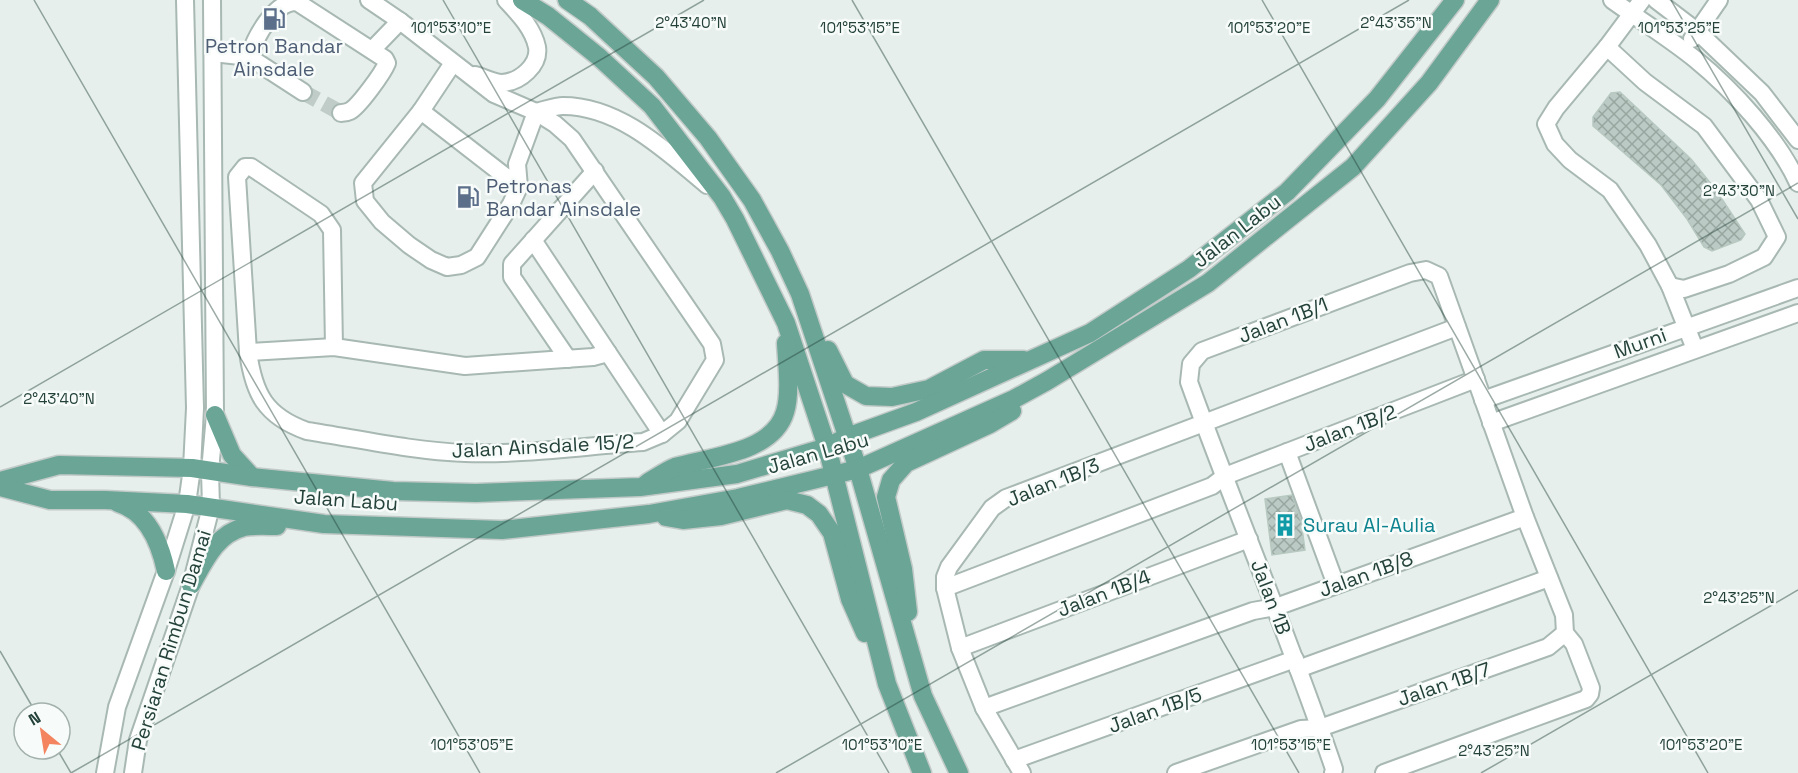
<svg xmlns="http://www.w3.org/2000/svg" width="1798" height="773" font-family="'Space Grotesk',sans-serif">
<defs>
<pattern id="building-cross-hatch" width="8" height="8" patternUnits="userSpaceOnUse" patternTransform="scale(1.5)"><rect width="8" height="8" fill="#bbcac4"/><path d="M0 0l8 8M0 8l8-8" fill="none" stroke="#98a6a0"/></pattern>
</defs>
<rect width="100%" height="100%" fill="#e6efeb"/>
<g fill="url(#building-cross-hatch)" stroke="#b8c9c2" stroke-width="1.5">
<polygon points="1620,92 1691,159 1716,190 1745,234 1741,240 1712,251 1704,247 1687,219 1661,185 1593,126 1593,117 1611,93"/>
<polygon points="1292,495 1301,521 1305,550 1272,555 1265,499"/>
</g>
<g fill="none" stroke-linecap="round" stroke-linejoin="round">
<polyline stroke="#bfccc8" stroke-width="16" stroke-dasharray="16 8" stroke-linecap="butt" points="303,92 341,113"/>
<g stroke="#a8b8b2" stroke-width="20">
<g id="minor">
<path d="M1612 0C1640 20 1669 38 1695 59 1733 90 1778 139 1798 183"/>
<polyline points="1642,0 1607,47 1556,108 1546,124 1555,144 1570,160 1610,190 1648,245 1670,286 1695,349"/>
<polyline points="1656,0 1698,32 1762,93 1798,140"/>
<polyline points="1692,39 1719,0"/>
<polyline points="1607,47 1645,82 1704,126 1759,200 1777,237 1764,257 1729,274 1684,289 1670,286"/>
<polyline points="372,50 400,21"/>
<polyline points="213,53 249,57"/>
<polyline points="453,63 421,111 363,183 365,201 382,222 409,245 431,260 447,267 461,265 477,257 511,204 519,187 517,164 536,112"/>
<path d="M475 75C483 77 494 83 502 83 520 82 540 65 537 47 533 28 518 13 506 0"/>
<path d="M303 92 249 57C255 38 274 1 297 2L385 59 387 63C383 73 359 106 350 111 348 112 344 113 341 113"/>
<polyline points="421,111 519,187"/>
<path d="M536 112C545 110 555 106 563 106 620 106 667 152 707 185"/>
<polyline points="533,240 662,434"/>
<path d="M334 347 332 230 321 214 251 167H245L237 177 248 352C254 394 265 416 307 431 359 439 413 451 465 453 524 455 584 446 643 442L662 434 678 421 715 360 712 344 572 139 555 124 536 112 494 94 400 21 369 0"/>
<polyline points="248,352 334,347 465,366 593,357 608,353"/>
<polyline points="568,359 512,277 512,264 595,171"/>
<polyline points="1483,400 1798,288"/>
<polyline points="1491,423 1798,313"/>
<polyline points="1287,452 1336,585"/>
<polyline points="945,588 1212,486 1225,476 1476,379"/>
<polyline points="960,648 1249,539"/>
<polyline points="1298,669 1549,578"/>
<polyline points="984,708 1253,611 1276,607 1525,517"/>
<polyline points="1014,760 1295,659"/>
<polyline points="105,773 117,707 166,571 187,504 192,468 195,408 185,0"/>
<polyline points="133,773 138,740 191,585 211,507 210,471 215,415 212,0"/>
<polyline points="1022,773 984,708 960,648 945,588 945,577 949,567 992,508 1006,498 1457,327"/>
<polyline points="1176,773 1301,729 1320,728 1548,647 1565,633"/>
<path d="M1333 773 1334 769C1290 639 1236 512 1189 382L1191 364 1202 351 1410 273 1426 270 1439 276 1525 517 1564 615 1565 633 1574 644 1591 688 1590 694 1586 699 1384 773"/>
</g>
</g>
<g stroke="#c2cac8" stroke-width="21">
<g id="major">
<polyline points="522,0 548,16 599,57 652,106 722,197 735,219 786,323 827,447 887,684 922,773"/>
<polyline points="567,0 590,16 656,77 708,138 752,200 780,251 800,294 858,469 923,696 959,773"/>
<polyline points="828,350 845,384 866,396 892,397 929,389 984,360 1024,360"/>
<polyline points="215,415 232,455 252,477"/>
<polyline points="0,481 59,465 192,468 252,477 393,491 476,493 640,487 737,474 827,447 847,437 916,412 1090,333 1189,269 1287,192 1377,99 1455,0"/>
<path d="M647 483C656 478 665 471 675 467 709 457 773 453 785 412 791 393 787 363 786 343"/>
<polyline points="0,487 50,500 105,500 187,504 324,524 502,530 649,514 738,498 858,469 1014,399 1047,381 1208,283 1353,167 1429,83 1490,0"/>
<path d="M118 503C148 512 160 543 166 571"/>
<polyline points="666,517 683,520 721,516 787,500 807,505 819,514 832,533 850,599 865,633"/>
<path d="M191 585C204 562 216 534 244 527 254 525 267 526 277 526"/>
<polyline points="908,612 903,569 886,497 891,480 906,463 990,424 1012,411"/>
</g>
</g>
<use href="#minor" stroke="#fff" stroke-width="16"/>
<use href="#major" stroke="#6aa596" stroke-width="18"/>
</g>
<path fill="none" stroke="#24423a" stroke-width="1.5" stroke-opacity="0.45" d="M34 0 480 773M443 0 889 773M852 0 1299 773M1262 0 1708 773M1671 0 1798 219M0 407 704 0M0 651 36 713M57 749 71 773M71 773 1409 0M776 773 1798 183M1481 773 1798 590"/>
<defs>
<g id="fuel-bare" transform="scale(1.8)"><path d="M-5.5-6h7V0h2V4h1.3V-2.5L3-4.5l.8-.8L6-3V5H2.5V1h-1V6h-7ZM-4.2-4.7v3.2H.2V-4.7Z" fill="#5c6f8a" stroke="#f7fbf9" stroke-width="2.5" paint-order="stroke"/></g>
<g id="building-bare" transform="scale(1.8)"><path d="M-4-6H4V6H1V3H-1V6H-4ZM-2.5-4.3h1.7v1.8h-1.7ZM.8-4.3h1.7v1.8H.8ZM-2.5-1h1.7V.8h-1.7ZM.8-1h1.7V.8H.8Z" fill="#0f9aa8" stroke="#f7fbf9" stroke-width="2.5" paint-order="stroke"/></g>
</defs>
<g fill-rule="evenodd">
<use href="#fuel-bare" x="274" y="19"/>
<use href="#fuel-bare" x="468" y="197"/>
<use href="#building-bare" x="1285" y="525"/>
</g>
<g text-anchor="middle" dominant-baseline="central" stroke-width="5" stroke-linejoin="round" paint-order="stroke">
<g font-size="20" fill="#4e5e75" stroke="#f7fbf9">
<text x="274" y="46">Petron Bandar<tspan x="274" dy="23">Ainsdale</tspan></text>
<text x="486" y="186" text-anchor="start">Petronas<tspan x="486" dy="23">Bandar Ainsdale</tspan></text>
</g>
<g font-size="20" fill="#24423a" stroke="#f7fbf9">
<text transform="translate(1237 231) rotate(-38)">Jalan Labu</text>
<text transform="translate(1283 320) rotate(-21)">Jalan 1B/1</text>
<text transform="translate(1640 343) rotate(-20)">Murni</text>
<text transform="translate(1350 428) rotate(-21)">Jalan 1B/2</text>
<text transform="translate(543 446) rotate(-3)">Jalan Ainsdale 15/2</text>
<text transform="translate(818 453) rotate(-16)">Jalan Labu</text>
<text transform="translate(1053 482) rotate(-22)">Jalan 1B/3</text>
<text transform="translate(346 500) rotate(4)">Jalan Labu</text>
<text transform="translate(1366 574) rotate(-20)">Jalan 1B/8</text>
<text transform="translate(1104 593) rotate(-21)">Jalan 1B/4</text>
<text transform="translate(1271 597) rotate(69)">Jalan 1B</text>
<text transform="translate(171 640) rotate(-73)">Persiaran Rimbun Damai</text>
<text transform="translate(1444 684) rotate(-19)">Jalan 1B/7</text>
<text transform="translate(1155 710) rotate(-20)">Jalan 1B/5</text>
</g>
<g font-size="20" fill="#0d838f" stroke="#f7fbf9" text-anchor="start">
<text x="1303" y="525">Surau Al-Aulia</text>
</g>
</g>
<g font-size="15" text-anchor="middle" fill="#24423a" stroke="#f7fbf9" stroke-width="5" stroke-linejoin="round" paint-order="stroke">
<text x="1396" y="28">2°43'35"N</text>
<text x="691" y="28">2°43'40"N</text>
<text x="451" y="33">101°53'10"E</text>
<text x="860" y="33">101°53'15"E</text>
<text x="1269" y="33">101°53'20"E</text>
<text x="1679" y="33">101°53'25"E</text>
<text x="1739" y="196">2°43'30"N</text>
<text x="59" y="404">2°43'40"N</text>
<text x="1739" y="603">2°43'25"N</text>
<text x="472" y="750">101°53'05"E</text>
<text x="882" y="750">101°53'10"E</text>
<text x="1291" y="750">101°53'15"E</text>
<text x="1701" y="750">101°53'20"E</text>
<text x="1494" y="756">2°43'25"N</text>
</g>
<g transform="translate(42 731) rotate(330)"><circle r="28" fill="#f7fbf9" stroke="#a3b1ad" stroke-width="1.5"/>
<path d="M0-4.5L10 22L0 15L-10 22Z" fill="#f4845f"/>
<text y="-9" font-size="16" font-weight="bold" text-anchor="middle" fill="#24423a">N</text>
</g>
</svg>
